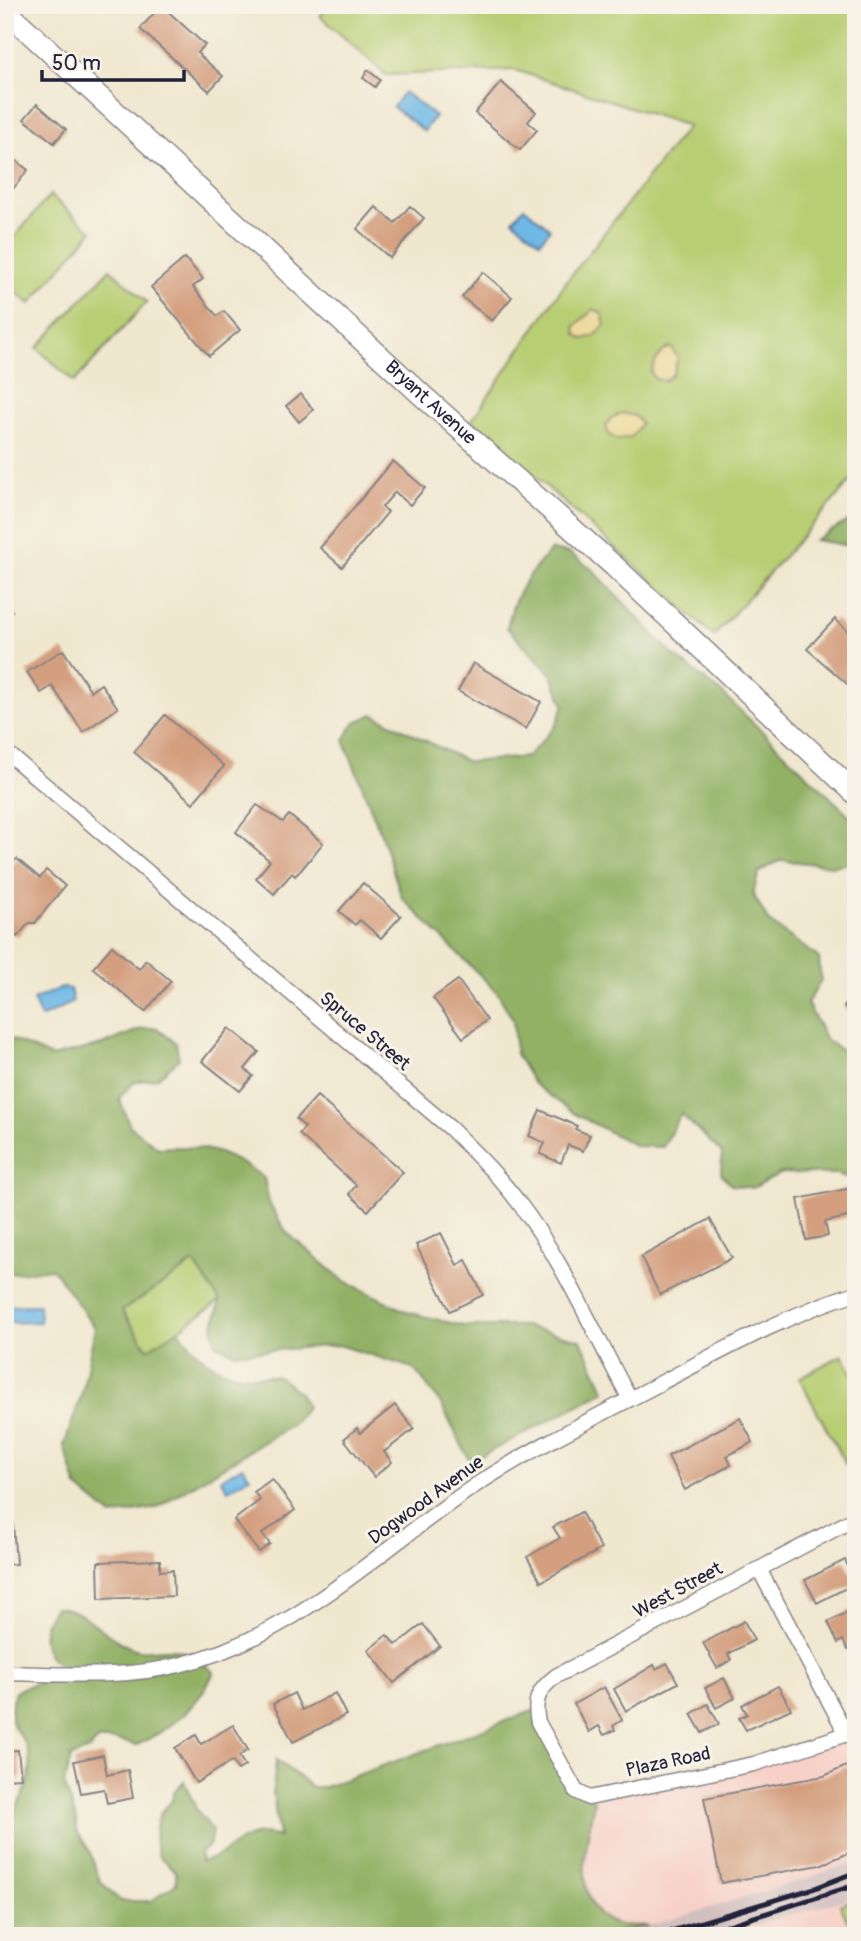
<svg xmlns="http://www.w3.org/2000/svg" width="861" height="1941" font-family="Pangolin,sans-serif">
<rect width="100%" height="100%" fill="#f7f3e8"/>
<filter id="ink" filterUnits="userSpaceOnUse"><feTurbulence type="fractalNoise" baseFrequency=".0143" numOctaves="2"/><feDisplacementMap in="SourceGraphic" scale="14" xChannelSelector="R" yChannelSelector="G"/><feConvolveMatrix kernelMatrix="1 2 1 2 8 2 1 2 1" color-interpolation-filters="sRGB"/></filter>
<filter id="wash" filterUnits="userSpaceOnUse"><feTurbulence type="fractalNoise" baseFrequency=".00686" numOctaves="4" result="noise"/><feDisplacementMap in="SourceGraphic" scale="28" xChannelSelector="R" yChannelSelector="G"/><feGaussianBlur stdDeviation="1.57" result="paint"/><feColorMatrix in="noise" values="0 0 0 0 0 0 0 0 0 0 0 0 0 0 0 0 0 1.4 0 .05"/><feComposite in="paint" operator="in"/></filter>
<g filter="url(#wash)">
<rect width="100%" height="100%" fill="#f0e7cf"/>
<g fill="#f7d1c8">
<polygon points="856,1731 856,1861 808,1878 649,1926 597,1936 565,1936 589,1798 754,1764"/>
<polygon points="856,1895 856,1936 716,1936 843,1900"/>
</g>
<polygon fill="#d2bfc0" points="856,1861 856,1895 843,1900 716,1936 597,1936 649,1926 808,1878"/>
<g fill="#b8ce73" stroke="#6d7857" stroke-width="2">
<polygon points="329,5 856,5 856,475 714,636 472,420 566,282 688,126 515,70 386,75 320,16"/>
<polygon points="50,195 92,231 30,304 5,283 5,248"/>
<polygon points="110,269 147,302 74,382 37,348"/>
<polygon points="194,1262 220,1301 149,1350 122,1311"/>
<polygon points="842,1355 856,1380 856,1466 849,1470 799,1378"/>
<polygon points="856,1898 856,1936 855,1936 840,1905"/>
</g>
<g fill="#92b165" stroke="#5a6a50" stroke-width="2">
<polygon points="856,513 856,547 815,540 850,520"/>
<path d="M551 550 569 553 593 570 671 653 722 693 856 822V862L833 866 781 860 759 872 753 894 769 922 819 958 821 981 807 1003 826 1040 856 1060V1180L837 1174 782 1173 753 1188 731 1185 721 1173 722 1153 681 1114 663 1147 636 1146 575 1114 534 1084 516 1054 513 1020 497 992 402 898 382 837 344 740 354 723 373 714 468 762 527 757 555 727 564 705 551 674 507 628C513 595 529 574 551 550Z"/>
<path d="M157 1028 176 1043 179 1059 157 1078 134 1082 119 1098 130 1126 158 1148C205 1145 225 1150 264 1178L269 1203 286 1232 343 1280 407 1312 463 1326H524L581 1340 605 1391 470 1462 440 1402 413 1368 339 1345 235 1353 216 1344 213 1329 220 1301 194 1263 122 1311 148 1349 178 1330C211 1372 225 1377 278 1376L299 1393 307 1407 293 1424 156 1508 112 1516 77 1487 64 1446 82 1393 95 1328 53 1269 5 1274V1036L51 1057 102 1045 141 1029Z"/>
<path d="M55 1607C83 1607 104 1636 129 1647 145 1654 156 1648 172 1649 189 1651 201 1662 214 1672 198 1707 171 1729 137 1745L115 1740H98L89 1750 71 1757 64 1783 76 1819V1830L89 1850 100 1881 120 1901H151L176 1884V1872L158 1855C153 1835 154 1813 172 1801L174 1792 184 1781 196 1809 212 1830 209 1846 200 1853 201 1862C234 1855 241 1825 279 1837L273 1793 276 1760 312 1787H325L535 1710 576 1791 594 1800C589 1836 567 1908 616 1924 626 1927 639 1925 649 1926L597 1936H5V1851L12 1841C4 1805 32 1801 30 1763 27 1725 1 1737 15 1692 42 1676 59 1685 88 1681 80 1675 68 1672 59 1665 38 1651 40 1625 55 1607Z"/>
</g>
<g fill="#eeda9e" stroke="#887e6c" stroke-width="2">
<polygon points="594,309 602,314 605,325 595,336 583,339 576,334 575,326"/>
<path d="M671 347 678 358 673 374 665 381 655 379 651 373C653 363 661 350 671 347Z"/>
<polygon points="622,413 635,416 641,424 631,437 618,440 608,434 606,426 611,418"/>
</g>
<g fill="#6eb8e6" stroke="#486d90" stroke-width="2">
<polygon points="404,92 435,116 424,131 393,107"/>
<polygon points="524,207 550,229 540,242 513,220"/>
<polygon points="60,988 70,989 73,1002 41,1018 33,1000"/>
<polygon points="39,1305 40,1322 5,1323 5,1306"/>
<polygon points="242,1466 250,1477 228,1490 221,1479"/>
</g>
<g id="blocks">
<g fill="#d49f7f">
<polygon points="161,5 205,45 197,53 223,76 209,91 140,29"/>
<polygon points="368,70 380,80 375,87 363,78"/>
<polygon points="501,82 536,112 528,122 537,130 520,150 475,113"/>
<polygon points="37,104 66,129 54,143 24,119"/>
<polygon points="5,152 28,170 5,199"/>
<polygon points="410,206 424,218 390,258 357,229 376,207 395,223"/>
<polygon points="185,258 203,279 193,287 217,316 224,311 240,330 209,356 151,287"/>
<polygon points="483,272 512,297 492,321 462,297"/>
<polygon points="301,394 313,410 299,422 286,406"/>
<polygon points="393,461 425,488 410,505 395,492 382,507 388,512 342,567 320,548"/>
<polygon points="5,598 12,611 5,615"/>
<polygon points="835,619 856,639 856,686 853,689 807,649"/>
<polygon points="63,650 91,691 101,684 118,708 83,732 52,686 41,693 27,672"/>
<polygon points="473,663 541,702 526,729 458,691"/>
<polygon points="165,715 224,766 193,803 134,752"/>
<polygon points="257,805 283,822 289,815 323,843 302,869 295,876 292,873 274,894 256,878 270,861 236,832"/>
<polygon points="17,859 40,878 46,870 65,886 35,923 29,923 17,937 5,926 9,922 5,918 5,867"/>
<polygon points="363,883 401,916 381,938 360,920 355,925 339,911"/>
<polygon points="112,946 139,969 146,960 171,981 145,1012 93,968"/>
<polygon points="458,980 487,1020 463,1038 433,998"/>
<polygon points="856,998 856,1022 844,1006"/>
<polygon points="229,1028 259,1052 245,1069 253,1076 240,1091 202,1061"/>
<polygon points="317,1096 403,1172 368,1211 349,1194 356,1185 299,1134 305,1127 296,1119"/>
<polygon points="540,1110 577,1126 575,1129 590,1135 583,1151 568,1145 561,1163 540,1154 545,1143 529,1136"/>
<polygon points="856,1187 856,1215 825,1222 828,1236 806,1240 798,1199"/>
<polygon points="710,1219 732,1258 660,1295 641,1257"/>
<polygon points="441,1233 457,1265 466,1260 483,1295 450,1311 416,1245"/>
<polygon points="395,1405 414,1429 384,1452 392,1462 374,1477 344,1439 357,1428 360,1433"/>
<polygon points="740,1418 753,1442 727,1456 731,1465 685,1490 668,1456"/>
<polygon points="272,1479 295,1510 262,1534 270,1544 259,1552 234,1520 260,1500 254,1492"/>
<polygon points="581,1512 601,1549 541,1582 527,1557 560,1538 553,1527"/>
<polygon points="5,1524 13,1524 16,1564 5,1565"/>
<polygon points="160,1560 160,1571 173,1570 174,1596 99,1599 98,1562"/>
<polygon points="845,1560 856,1583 817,1603 805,1580"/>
<polygon points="855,1608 856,1646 848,1650 843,1640 838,1643 828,1622"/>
<polygon points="744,1621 754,1640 728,1654 731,1660 717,1668 703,1643"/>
<polygon points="423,1624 440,1646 394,1683 368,1650 387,1635 396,1645"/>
<polygon points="667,1663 678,1683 626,1711 614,1689 654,1665 656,1669"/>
<polygon points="724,1678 735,1698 716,1708 705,1688"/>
<polygon points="778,1686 791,1709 746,1730 739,1718 747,1714 742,1705"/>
<polygon points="604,1687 622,1720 613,1726 615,1730 604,1735 599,1726 589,1732 574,1704"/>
<polygon points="294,1693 302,1710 335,1693 346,1715 293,1742 273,1704"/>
<polygon points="708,1704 719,1724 702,1733 691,1714"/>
<polygon points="233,1725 248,1750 239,1756 245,1766 238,1770 232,1761 196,1783 175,1748 196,1735 201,1744"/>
<polygon points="18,1750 21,1778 5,1779 5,1751"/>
<polygon points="103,1755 107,1775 128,1770 133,1798 107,1803 104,1789 81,1793 74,1761"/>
<polygon points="856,1762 856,1850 820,1865 721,1883 704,1798 824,1776"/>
</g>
</g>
</g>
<g filter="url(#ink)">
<use href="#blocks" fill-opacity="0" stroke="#898485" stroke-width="2"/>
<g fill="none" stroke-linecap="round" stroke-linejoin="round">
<g stroke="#898485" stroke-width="17">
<g id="minor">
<path d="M5 751 450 1128C474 1152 499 1176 519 1203 564 1262 594 1334 630 1399"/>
<path d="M856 1518 556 1676C539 1689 533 1700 538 1722L576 1791 589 1798 754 1764 856 1731"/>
<polyline points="759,1569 847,1735"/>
<path d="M5 1673C62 1674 123 1679 179 1665 298 1636 380 1548 479 1483 535 1447 596 1417 655 1386 720 1352 785 1315 856 1293"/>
</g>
</g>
<g stroke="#898485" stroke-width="24">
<g id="secondary">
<path id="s1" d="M5 10 424 397 614 566 856 794"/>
</g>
</g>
<use href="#minor" stroke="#fff" stroke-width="14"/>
<use href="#secondary" stroke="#fff" stroke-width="21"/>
<g stroke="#22223b" stroke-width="5">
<polyline points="655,1936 815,1888 856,1872"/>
<polyline points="694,1936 856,1885"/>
</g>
</g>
</g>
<g text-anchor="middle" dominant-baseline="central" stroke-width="6" stroke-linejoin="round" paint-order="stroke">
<g font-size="19" fill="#22223b" stroke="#f7f3e8">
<text stroke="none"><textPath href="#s1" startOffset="579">Bryant Avenue</textPath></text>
<text transform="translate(365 1031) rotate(40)">Spruce Street</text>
<text transform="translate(426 1500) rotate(-36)">Dogwood Avenue</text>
<text transform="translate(678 1590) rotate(-28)">West Street</text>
<text transform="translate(668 1762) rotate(-12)">Plaza Road</text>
</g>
</g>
<rect width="861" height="1941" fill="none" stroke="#f7f3e8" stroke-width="28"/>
<path d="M42 70v10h142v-10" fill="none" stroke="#22223b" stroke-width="3.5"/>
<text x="52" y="70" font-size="21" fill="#22223b" stroke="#f7f3e8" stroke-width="5" paint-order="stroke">50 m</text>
</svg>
